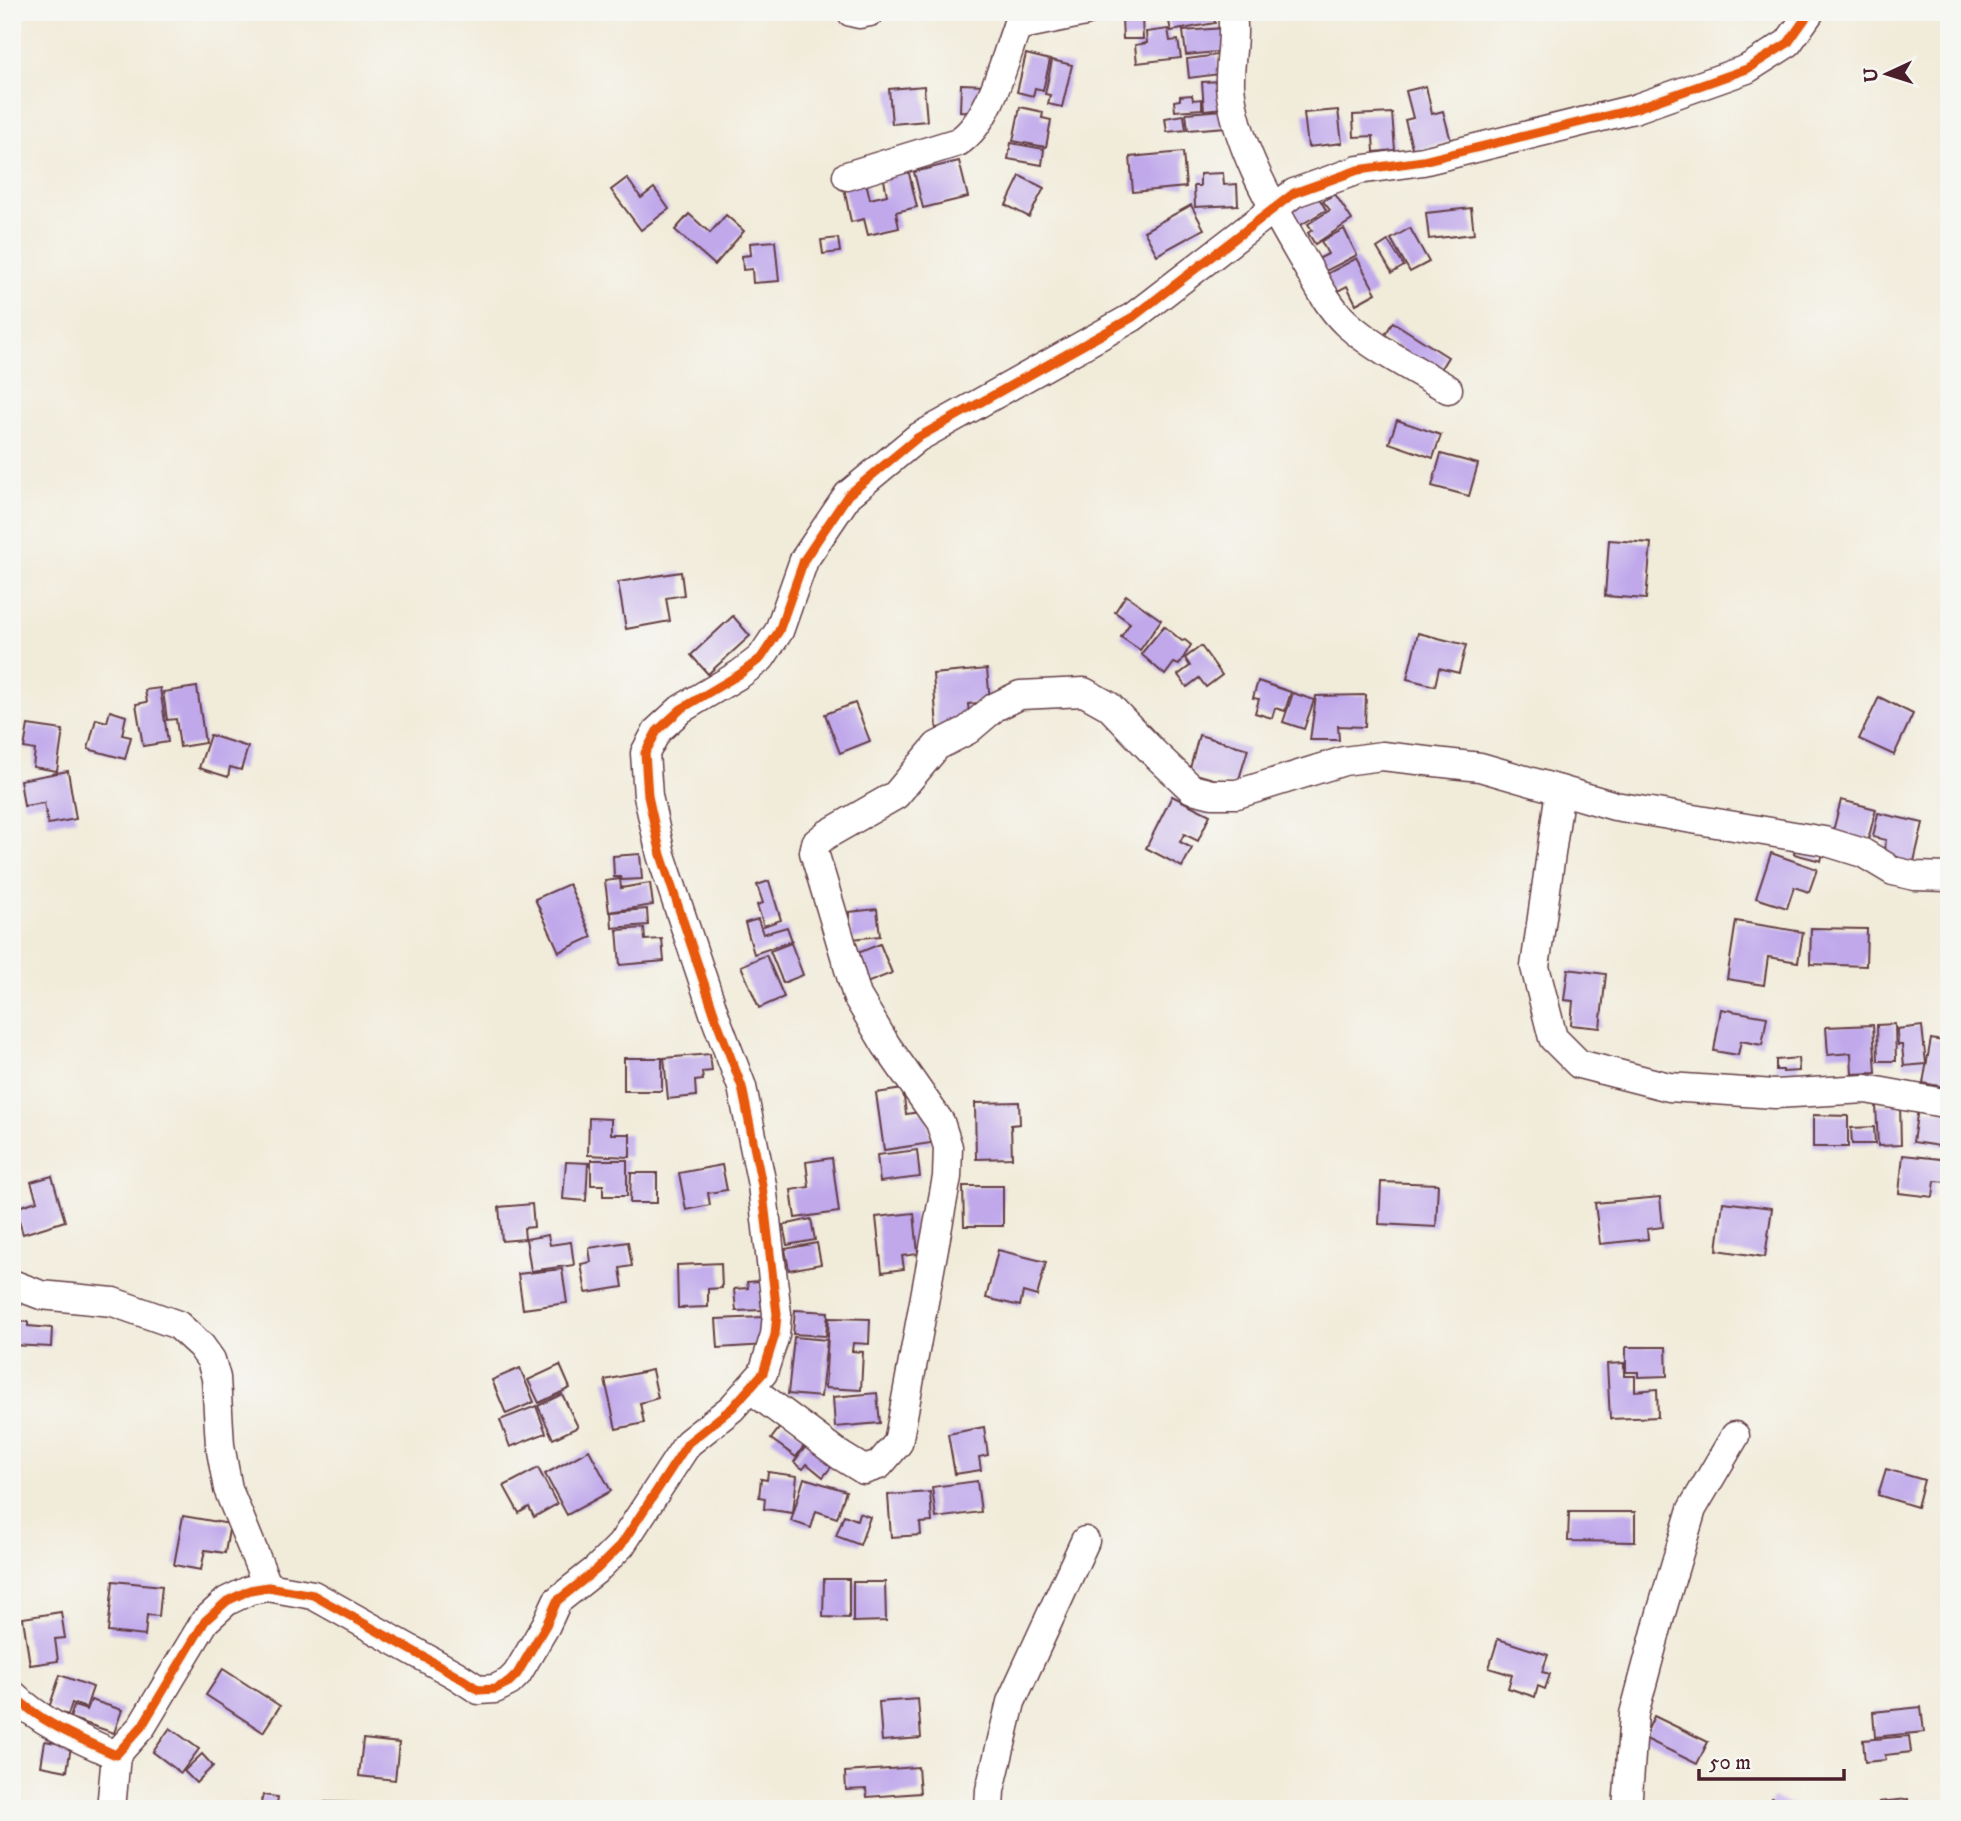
<svg xmlns="http://www.w3.org/2000/svg" width="1961" height="1821" font-family="'IM FELL DW Pica',serif">
<rect width="100%" height="100%" fill="#f6f6f2"/>
<filter id="ink" filterUnits="userSpaceOnUse"><feTurbulence type="fractalNoise" baseFrequency=".0143" numOctaves="2"/><feDisplacementMap in="SourceGraphic" scale="14" xChannelSelector="R" yChannelSelector="G"/><feConvolveMatrix kernelMatrix="1 2 1 2 8 2 1 2 1" color-interpolation-filters="sRGB"/></filter>
<filter id="wash" filterUnits="userSpaceOnUse"><feTurbulence type="fractalNoise" baseFrequency=".00686" numOctaves="4" result="noise"/><feDisplacementMap in="SourceGraphic" scale="28" xChannelSelector="R" yChannelSelector="G"/><feGaussianBlur stdDeviation="1.57" result="paint"/><feColorMatrix in="noise" values="0 0 0 0 0 0 0 0 0 0 0 0 0 0 0 0 0 1.4 0 .05"/><feComposite in="paint" operator="in"/></filter>
<g filter="url(#wash)">
<rect width="100%" height="100%" fill="#f1ebd9"/>
<g id="blocks">
<g fill="#c0a8eb">
<polygon points="1167,12 1213,12 1215,23 1171,31"/>
<polygon points="1142,17 1143,39 1123,39 1122,18"/>
<polygon points="1224,28 1226,51 1186,55 1183,31"/>
<polygon points="1168,29 1170,41 1178,40 1181,58 1137,63 1135,45 1147,43 1146,32"/>
<polygon points="1026,54 1050,60 1043,90 1035,88 1033,96 1017,92"/>
<polygon points="1217,55 1220,74 1189,78 1187,59"/>
<polygon points="1052,60 1072,65 1062,107 1048,104 1050,95 1045,94"/>
<polygon points="1221,81 1223,108 1204,110 1202,82"/>
<polygon points="961,84 984,85 983,113 960,111"/>
<polygon points="924,86 927,121 892,124 889,89"/>
<polygon points="1426,86 1432,114 1443,111 1451,141 1413,151 1405,120 1413,118 1406,91"/>
<polygon points="1192,95 1193,100 1202,99 1202,109 1175,111 1174,101 1180,100 1180,96"/>
<polygon points="1020,107 1043,112 1042,118 1051,120 1046,147 1013,141"/>
<polygon points="1224,110 1226,127 1188,130 1186,113"/>
<polygon points="1338,110 1342,143 1308,147 1304,113"/>
<polygon points="1392,113 1395,150 1374,152 1373,136 1354,137 1353,115"/>
<polygon points="1184,115 1186,130 1167,132 1165,118"/>
<polygon points="1011,143 1044,149 1042,165 1008,159"/>
<polygon points="1183,152 1186,187 1133,192 1130,157"/>
<polygon points="959,161 968,197 923,208 914,172"/>
<polygon points="908,169 917,207 896,212 899,228 868,235 864,219 851,222 843,183 865,178 870,199 887,195 882,170"/>
<polygon points="1223,173 1224,185 1237,184 1238,205 1195,207 1194,186 1200,186 1200,174"/>
<polygon points="1020,176 1044,188 1029,217 1006,205"/>
<polygon points="627,178 641,198 654,188 669,209 641,230 611,190"/>
<polygon points="1316,193 1326,210 1299,226 1289,209"/>
<polygon points="1335,194 1352,220 1315,244 1308,233 1312,230 1308,224 1330,210 1323,201"/>
<polygon points="1191,205 1204,229 1157,255 1144,231"/>
<polygon points="1471,208 1474,234 1429,239 1426,213"/>
<polygon points="689,214 710,233 726,215 744,231 715,265 675,230"/>
<polygon points="1410,228 1429,262 1410,272 1391,239"/>
<polygon points="1344,229 1357,255 1318,275 1312,262 1328,254 1321,241"/>
<polygon points="838,238 840,252 823,254 821,240"/>
<polygon points="775,241 779,281 753,283 752,269 743,270 742,256 751,255 750,243"/>
<polygon points="1388,241 1404,266 1392,273 1377,248"/>
<polygon points="1357,258 1376,293 1356,304 1347,286 1330,295 1321,277"/>
<polygon points="1393,322 1448,357 1438,373 1383,338"/>
<polygon points="1397,420 1441,435 1433,458 1389,443"/>
<polygon points="1441,454 1478,464 1469,496 1432,486"/>
<polygon points="1609,540 1651,543 1646,599 1605,596"/>
<polygon points="681,572 684,595 666,598 670,621 626,629 618,582"/>
<polygon points="1126,595 1161,620 1140,650 1121,637 1130,623 1115,612"/>
<polygon points="733,616 750,636 708,674 691,655"/>
<polygon points="1164,626 1182,641 1185,640 1191,645 1179,665 1174,663 1165,675 1141,654"/>
<polygon points="1418,633 1466,645 1459,673 1439,668 1435,686 1407,679"/>
<polygon points="1201,646 1222,675 1206,687 1199,678 1187,687 1178,675 1190,666 1185,658"/>
<polygon points="987,669 990,702 968,704 970,725 937,728 933,674"/>
<polygon points="1258,681 1291,692 1285,711 1275,708 1272,718 1255,713 1259,699 1253,698"/>
<polygon points="197,687 205,743 180,747 176,719 167,720 163,692"/>
<polygon points="160,688 168,742 143,746 136,704 147,702 145,690"/>
<polygon points="1293,693 1314,700 1304,729 1283,722"/>
<polygon points="1366,695 1365,727 1338,726 1339,740 1310,740 1316,696"/>
<polygon points="1879,697 1913,714 1894,755 1859,739"/>
<polygon points="855,703 870,741 840,753 825,714"/>
<polygon points="110,711 126,716 122,735 131,737 125,759 88,749 96,719 107,722"/>
<polygon points="28,725 63,730 57,771 33,767 35,750 24,748"/>
<polygon points="210,735 248,747 241,770 230,767 228,777 199,768"/>
<polygon points="1199,735 1248,749 1237,786 1189,772"/>
<polygon points="68,771 76,819 48,824 44,803 24,806 20,780"/>
<polygon points="1172,796 1210,815 1198,841 1184,834 1180,842 1192,848 1182,867 1146,848"/>
<polygon points="1841,800 1876,809 1866,848 1831,839"/>
<polygon points="1878,813 1923,823 1912,870 1881,862 1886,840 1873,837"/>
<polygon points="1798,837 1825,844 1821,861 1794,854"/>
<polygon points="1771,853 1817,869 1809,892 1794,887 1787,908 1756,898"/>
<polygon points="640,854 642,879 622,880 621,877 614,877 613,856"/>
<polygon points="620,879 621,888 650,883 653,905 609,912 605,881"/>
<polygon points="769,881 781,920 764,926 757,905 763,903 757,885"/>
<polygon points="569,884 592,937 559,952 535,899"/>
<polygon points="647,909 648,925 612,928 611,912"/>
<polygon points="877,909 880,936 852,939 849,912"/>
<polygon points="758,919 763,934 787,927 792,941 754,954 745,923"/>
<polygon points="1736,921 1803,932 1798,962 1768,957 1764,985 1727,979"/>
<polygon points="644,928 645,940 662,939 664,961 620,965 617,930"/>
<polygon points="1811,928 1867,929 1866,966 1810,964"/>
<polygon points="791,943 803,975 783,983 770,951"/>
<polygon points="880,944 892,973 864,984 853,955"/>
<polygon points="766,955 784,997 759,1008 741,966"/>
<polygon points="1568,969 1606,974 1600,1028 1571,1025 1573,1001 1564,1000"/>
<polygon points="1721,1009 1767,1017 1762,1045 1741,1041 1738,1055 1714,1051"/>
<polygon points="1895,1024 1896,1061 1878,1061 1877,1025"/>
<polygon points="1873,1025 1876,1073 1852,1074 1851,1053 1828,1055 1826,1027"/>
<polygon points="1922,1026 1926,1064 1904,1066 1902,1045 1898,1045 1897,1029"/>
<polygon points="1931,1039 1949,1042 1949,1088 1923,1083"/>
<polygon points="710,1054 712,1071 702,1072 703,1080 695,1081 696,1096 668,1099 664,1058"/>
<rect x="624" y="1058" width="38" height="33"/>
<polygon points="1798,1058 1799,1071 1783,1072 1783,1070 1776,1070 1776,1060"/>
<polygon points="903,1089 906,1114 927,1111 931,1143 884,1150 876,1093"/>
<polygon points="1019,1102 1020,1124 1011,1125 1012,1158 976,1159 975,1103"/>
<polygon points="1900,1104 1901,1145 1878,1146 1876,1105"/>
<polygon points="1918,1108 1949,1112 1949,1137 1946,1147 1913,1142"/>
<polygon points="1813,1115 1848,1116 1848,1147 1813,1147"/>
<polygon points="589,1118 611,1119 611,1134 630,1134 630,1157 588,1155"/>
<polygon points="1874,1127 1875,1144 1852,1144 1851,1128"/>
<polygon points="917,1150 920,1177 880,1182 877,1155"/>
<polygon points="1903,1155 1949,1160 1947,1182 1935,1181 1933,1197 1899,1193"/>
<polygon points="832,1158 839,1212 795,1218 791,1190 809,1187 806,1162"/>
<polygon points="591,1160 627,1160 627,1196 603,1196 603,1185 591,1185"/>
<polygon points="566,1162 588,1163 586,1201 563,1199"/>
<polygon points="722,1165 727,1190 708,1193 710,1205 686,1210 679,1173"/>
<polygon points="631,1173 657,1173 657,1203 630,1203"/>
<polygon points="52,1176 65,1221 23,1234 15,1208 37,1201 31,1182"/>
<polygon points="1381,1182 1438,1184 1436,1227 1379,1224"/>
<polygon points="963,1186 1003,1186 1003,1226 964,1226"/>
<polygon points="1660,1197 1663,1227 1647,1229 1648,1239 1600,1244 1595,1203"/>
<polygon points="1723,1202 1772,1208 1765,1257 1717,1250"/>
<polygon points="532,1204 534,1227 524,1228 525,1239 502,1241 499,1207"/>
<polygon points="914,1213 918,1254 902,1256 904,1269 882,1272 876,1217"/>
<polygon points="811,1219 815,1240 787,1245 783,1225"/>
<polygon points="548,1235 550,1245 571,1242 574,1265 531,1271 526,1239"/>
<polygon points="628,1242 632,1266 620,1268 623,1287 586,1293 581,1264 591,1262 589,1248"/>
<polygon points="817,1243 821,1264 789,1270 785,1249"/>
<polygon points="998,1250 1046,1262 1037,1296 1023,1292 1020,1306 986,1298"/>
<polygon points="721,1263 722,1288 708,1289 708,1307 678,1308 677,1265"/>
<polygon points="562,1269 567,1303 523,1309 518,1274"/>
<polygon points="760,1281 762,1310 736,1311 734,1289 748,1288 747,1282"/>
<polygon points="795,1310 828,1312 826,1336 793,1334"/>
<polygon points="764,1317 766,1345 718,1348 716,1319"/>
<polygon points="829,1318 870,1319 869,1344 853,1343 852,1351 863,1352 861,1390 825,1388"/>
<polygon points="12,1321 28,1322 28,1326 52,1328 51,1347 12,1345"/>
<polygon points="794,1337 827,1340 821,1397 788,1394"/>
<polygon points="1626,1347 1666,1347 1667,1376 1638,1377 1638,1372 1626,1372"/>
<polygon points="1624,1363 1624,1376 1635,1376 1635,1391 1657,1389 1658,1417 1610,1419 1607,1364"/>
<polygon points="560,1365 570,1388 539,1403 528,1380"/>
<polygon points="520,1368 534,1402 506,1414 492,1380"/>
<polygon points="652,1370 658,1398 640,1403 644,1423 616,1429 605,1380"/>
<polygon points="877,1393 880,1423 835,1427 833,1397"/>
<polygon points="562,1394 578,1427 553,1439 538,1406"/>
<polygon points="536,1406 546,1433 510,1447 500,1420"/>
<polygon points="784,1422 808,1440 796,1457 771,1439"/>
<polygon points="984,1427 988,1455 979,1457 981,1470 955,1474 948,1434"/>
<polygon points="809,1442 835,1462 823,1477 807,1464 803,1469 794,1462"/>
<polygon points="589,1450 611,1491 567,1515 545,1474"/>
<polygon points="538,1468 557,1504 534,1517 529,1507 519,1513 504,1486"/>
<polygon points="1886,1469 1924,1480 1917,1507 1878,1495"/>
<polygon points="768,1472 797,1476 793,1513 764,1509 765,1498 759,1497 761,1479 767,1480"/>
<polygon points="804,1478 846,1491 837,1518 816,1511 811,1528 791,1521"/>
<polygon points="977,1481 981,1512 936,1518 932,1487"/>
<polygon points="930,1492 932,1522 920,1523 921,1535 891,1537 888,1495"/>
<polygon points="1569,1512 1635,1512 1635,1542 1568,1541"/>
<polygon points="859,1513 870,1517 860,1545 836,1536 844,1515 857,1520"/>
<polygon points="183,1516 230,1524 225,1553 205,1550 201,1570 174,1565"/>
<polygon points="824,1579 849,1579 849,1618 823,1617"/>
<polygon points="113,1581 162,1586 159,1616 147,1615 145,1636 108,1632"/>
<polygon points="853,1582 885,1582 886,1621 853,1622"/>
<polygon points="61,1612 65,1638 55,1639 58,1661 30,1665 23,1618"/>
<polygon points="1498,1639 1548,1655 1542,1672 1550,1674 1545,1689 1538,1686 1535,1697 1508,1688 1512,1675 1489,1668"/>
<polygon points="223,1669 280,1706 263,1732 206,1695"/>
<polygon points="60,1675 93,1687 86,1708 72,1703 68,1715 49,1708"/>
<polygon points="918,1699 921,1738 882,1741 879,1702"/>
<polygon points="91,1700 122,1710 114,1733 70,1718 74,1706 87,1710"/>
<polygon points="1921,1707 1924,1732 1875,1737 1873,1712"/>
<polygon points="1654,1716 1708,1742 1697,1764 1644,1738"/>
<polygon points="170,1728 199,1749 181,1773 153,1752"/>
<polygon points="1909,1736 1911,1752 1885,1755 1886,1760 1865,1762 1863,1740"/>
<polygon points="363,1739 399,1743 395,1780 359,1776"/>
<polygon points="45,1741 71,1746 67,1771 41,1766"/>
<polygon points="202,1754 213,1766 196,1783 184,1771"/>
<polygon points="918,1767 920,1793 867,1797 866,1789 846,1790 845,1772"/>
<polygon points="263,1795 278,1797 276,1809 243,1809 243,1804 260,1807"/>
<polygon points="1772,1798 1805,1808 1805,1809 1769,1809"/>
<polygon points="1908,1799 1909,1809 1880,1809 1879,1802"/>
<polygon points="325,1802 358,1803 357,1809 324,1809"/>
</g>
</g>
</g>
<g filter="url(#ink)">
<use href="#blocks" fill-opacity="0" stroke="#633e45" stroke-width="2"/>
<g fill="none" stroke-linecap="round" stroke-linejoin="round">
<g stroke="#633e45" stroke-width="31">
<g id="minor">
<polyline points="851,12 859,14 870,12"/>
<polyline points="1022,12 1017,26 1085,12"/>
<path d="M1232 12C1236 37 1229 61 1230 86 1235 145 1275 211 1304 261 1316 282 1328 306 1346 323 1376 350 1413 368 1448 389"/>
<path d="M847 176 958 142C990 122 1004 61 1017 26"/>
<polyline points="1560,790 1535,967 1553,1038 1579,1064 1669,1087 1775,1094 1866,1089 1949,1104"/>
<polyline points="12,1284 41,1295 113,1302 178,1325 201,1346 211,1360 216,1378 220,1445 228,1489 268,1587"/>
<polyline points="751,1389 841,1456 864,1470 879,1465 898,1443 947,1177 948,1147 940,1122 886,1045 857,996 814,852 816,843 826,835 896,795 937,746 968,730 995,707 1020,695 1084,692 1109,706 1154,753 1192,789 1212,794 1237,794 1344,761 1382,756 1480,767 1615,806 1824,841 1863,853 1893,871 1915,876 1949,877"/>
<path d="M12 1694C41 1723 80 1739 116 1755L142 1726 205 1621 227 1601 250 1590 268 1587 313 1595 456 1675 479 1690 495 1689 509 1682 517 1674 546 1625 557 1601 596 1570 621 1545 688 1443 732 1408 763 1373 775 1335 777 1314 762 1185 742 1087 716 1019 661 855 648 796 645 753 657 731 681 709 740 674 761 658 779 631 804 560 848 495 917 438 1133 317 1294 193 1358 170 1423 161 1634 109 1747 69 1788 43 1810 12"/>
<polyline points="111,1809 116,1755"/>
<polyline points="989,1809 990,1790 1011,1702 1085,1541"/>
<polyline points="1627,1809 1634,1714 1661,1613 1692,1509 1735,1436"/>
</g>
</g>
<use href="#minor" stroke="#fff" stroke-width="28"/>
<g stroke="#f6f6f2" stroke-width="13">
<path id="cycleway" d="M12 1694C41 1723 80 1739 116 1755L142 1726 205 1621 227 1601 250 1590 268 1587 313 1595 456 1675 479 1690 495 1689 509 1682 517 1674 546 1625 557 1601 596 1570 621 1545 688 1443 732 1408 763 1373 775 1335 777 1314 762 1185 742 1087 716 1019 661 855 648 796 645 753 657 731 681 709 740 674 761 658 779 631 804 560 848 495 917 438 1133 317 1294 193 1358 170 1423 161 1634 109 1747 69 1788 43 1810 12"/>
</g>
<use href="#cycleway" stroke="#e8590c" stroke-width="9"/>
</g>
</g>
<rect width="1961" height="1821" fill="none" stroke="#f6f6f2" stroke-width="42"/>
<g transform="translate(1887 74) rotate(266)" stroke="#f6f6f2" stroke-width="5" paint-order="stroke">
<path d="M0-5L12 26L0 18L-12 26Z" fill="#4a1f2b"/>
<text y="-10" font-size="19" font-weight="bold" text-anchor="middle" fill="#4a1f2b">U</text>
</g>
<path d="M1699 1769v10h145v-10" fill="none" stroke="#4a1f2b" stroke-width="3.5"/>
<text x="1709" y="1769" font-size="21" fill="#4a1f2b" stroke="#f6f6f2" stroke-width="5" paint-order="stroke">50 m</text>
</svg>
